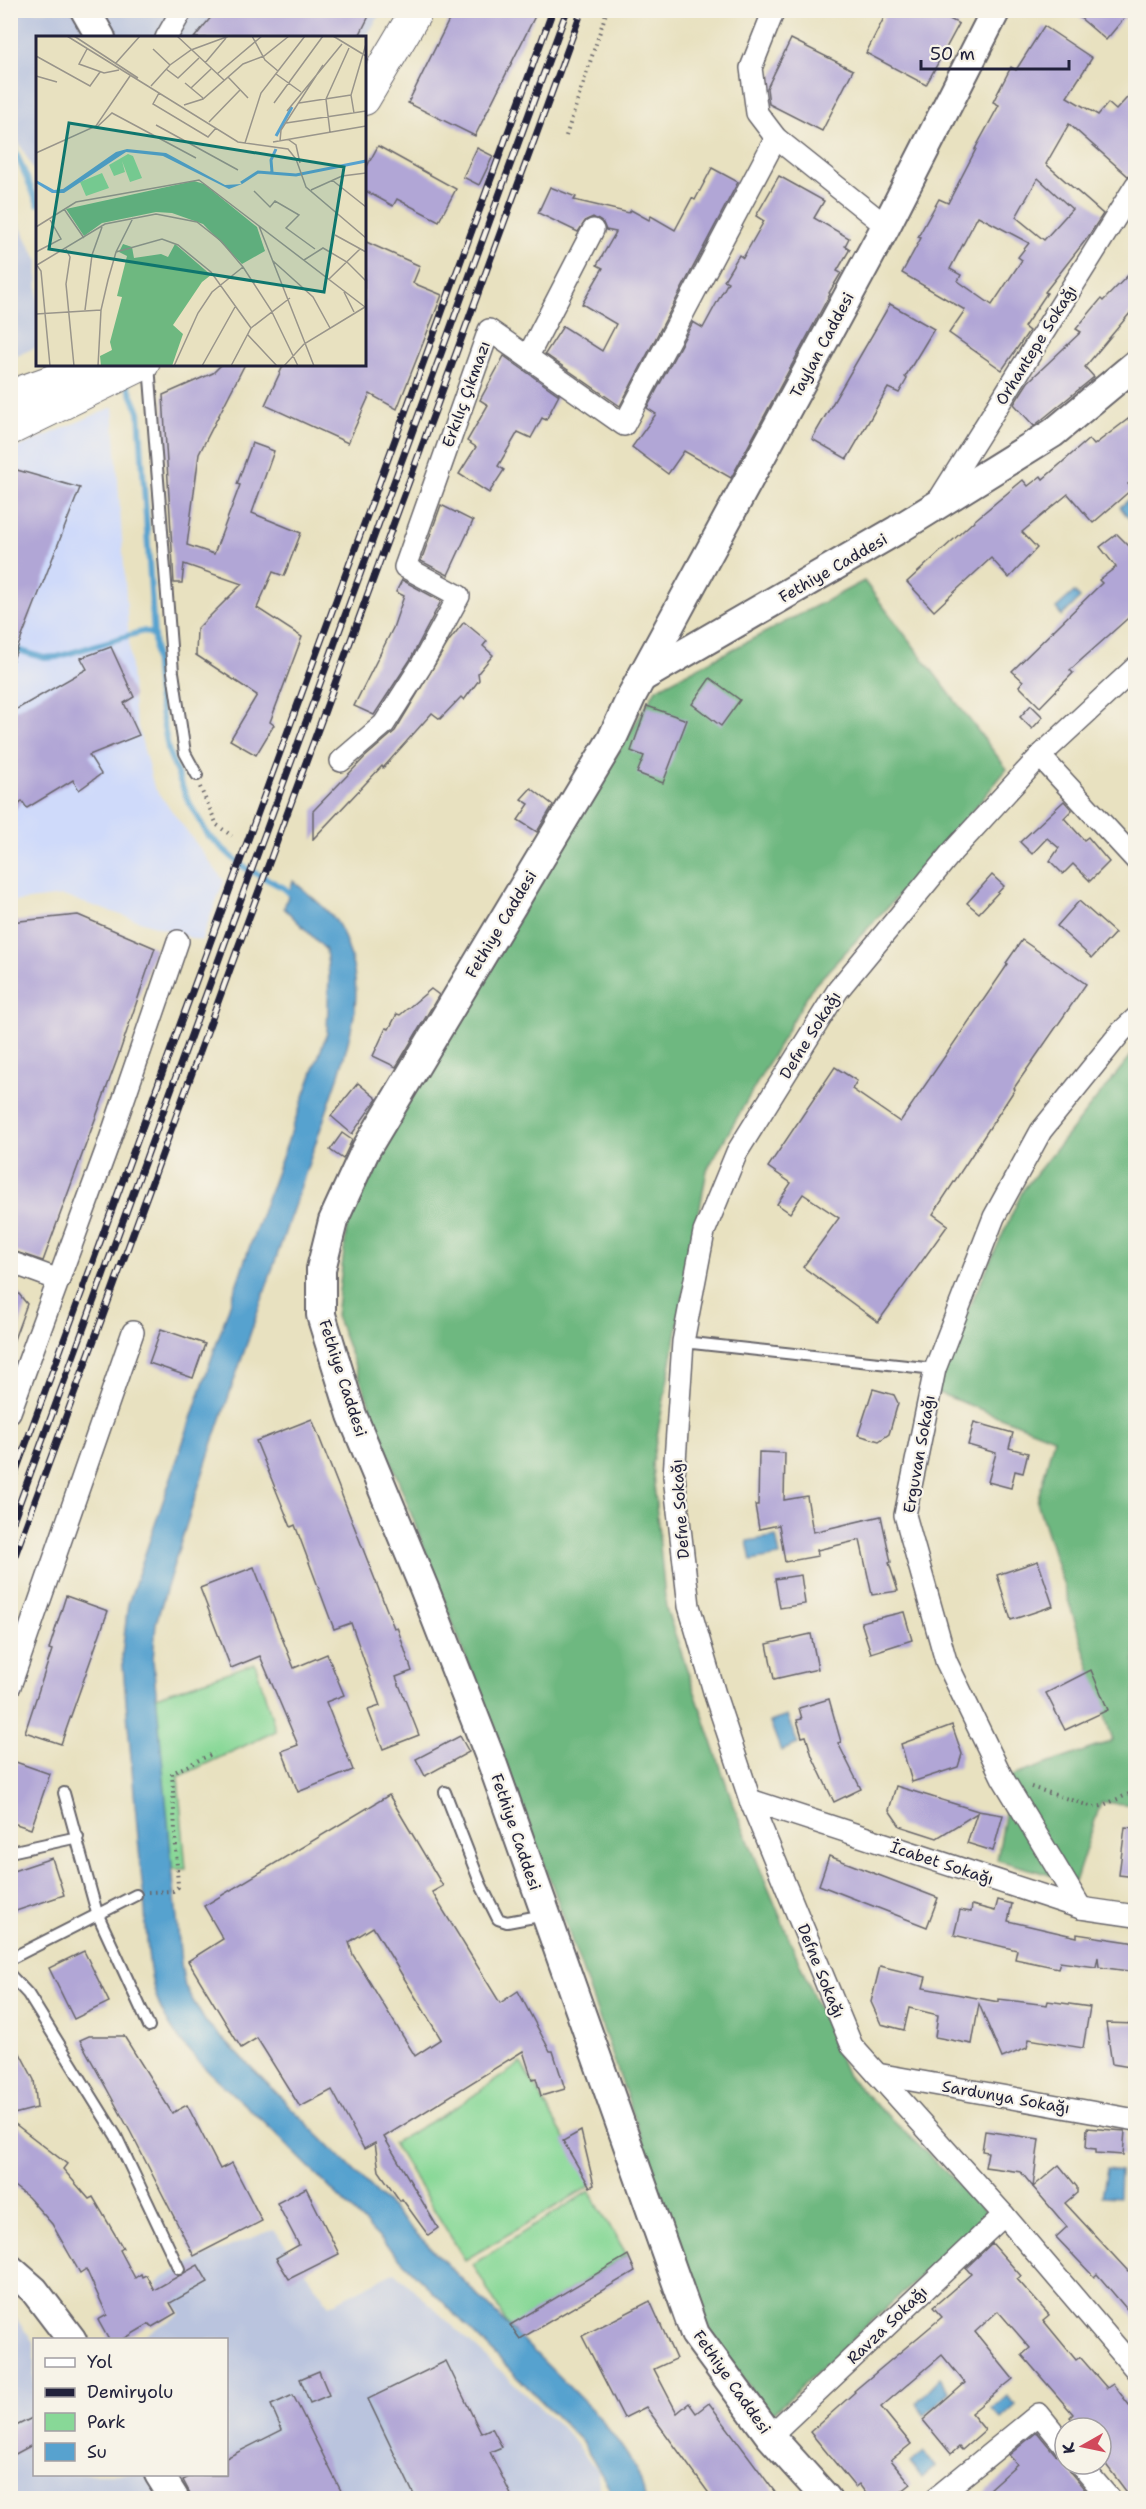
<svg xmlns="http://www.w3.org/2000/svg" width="1146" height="2509" font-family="'Shantell Sans',sans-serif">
<rect width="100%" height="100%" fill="#f7f3e8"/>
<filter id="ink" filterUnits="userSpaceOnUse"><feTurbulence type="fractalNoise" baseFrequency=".0167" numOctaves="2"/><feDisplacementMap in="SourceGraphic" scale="12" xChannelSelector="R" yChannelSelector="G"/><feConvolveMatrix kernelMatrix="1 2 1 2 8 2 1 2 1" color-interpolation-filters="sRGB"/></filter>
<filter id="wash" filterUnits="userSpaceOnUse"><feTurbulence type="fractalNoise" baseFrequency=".008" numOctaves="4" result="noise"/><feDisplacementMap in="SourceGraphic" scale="24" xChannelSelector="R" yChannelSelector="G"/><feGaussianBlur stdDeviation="1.35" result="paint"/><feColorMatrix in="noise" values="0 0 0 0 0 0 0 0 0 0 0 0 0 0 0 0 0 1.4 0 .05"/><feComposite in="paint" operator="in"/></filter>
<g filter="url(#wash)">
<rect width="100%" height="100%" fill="#e8e1c0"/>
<polygon fill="#cfdafa" points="113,407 134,712 154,787 224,881 201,941 63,896 11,902 10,451"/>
<g fill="#bac4de">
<polygon points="10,11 382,11 365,39 38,38 37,176 19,143 11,109"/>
<polygon points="11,208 38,261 37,347 11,358"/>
<polygon points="274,2229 329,2305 395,2272 565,2431 597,2471 601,2498 11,2498 10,2310 34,2343 34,2474 226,2474 226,2340 137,2339 181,2314 169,2295 163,2296 156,2284 164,2277 192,2262"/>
</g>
<g fill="#88d897" stroke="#557d69" stroke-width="1.5">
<polygon points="255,1663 276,1731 178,1777 186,1869 171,1869 156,1697"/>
<polygon points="521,2063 592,2185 465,2260 393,2143 458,2106"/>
<polygon points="589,2191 627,2255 509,2327 473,2264"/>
</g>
<g fill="#6eb880" stroke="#486d5e" stroke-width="1.5">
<polygon points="864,581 1007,769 937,854 811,989 707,1170 652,1463 666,1608 735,1809 847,2076 988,2213 770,2416 711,2334 551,1882 336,1316 348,1219 370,1164 656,689"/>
<polygon points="1135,1051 1135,1805 1101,1802 1075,1882 997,1860 1012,1776 1113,1741 1037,1502 1054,1438 931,1390 1023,1190"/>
</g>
<g fill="#57a2cf" stroke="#3c6285" stroke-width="1.5">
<polygon points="1133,496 1135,499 1135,526 1120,507"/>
<polygon points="1074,592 1080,598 1062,616 1056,608"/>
<path d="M293 881C306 892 320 903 331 915 340 924 344 936 348 948 365 997 351 1031 338 1078L211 1448 177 1554 156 1623 153 1660 181 1963 185 1987 205 2021 599 2417C617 2441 641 2467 645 2498H611L609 2487 582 2442C481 2339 378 2238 277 2135 239 2096 191 2065 165 2017 143 1977 149 1927 142 1883L122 1655 128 1604 247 1254 327 1033 329 975 326 950 284 908Z"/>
<polygon points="776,1536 780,1556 751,1561 747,1541"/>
<polygon points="787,1716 798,1744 781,1751 770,1722"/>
<polygon points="1107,2169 1120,2171 1119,2197 1102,2196"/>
<polygon points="940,2378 950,2392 924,2415 916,2403"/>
<polygon points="1007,2396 1016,2405 1001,2419 992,2409"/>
<polygon points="924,2452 935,2467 922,2478 911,2463"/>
</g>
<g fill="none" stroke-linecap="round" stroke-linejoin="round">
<g stroke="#57a2cf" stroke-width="6">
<polyline points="10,139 38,204"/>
<polyline points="126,382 139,412 158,696 169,753 188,801 208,835 242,866 284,888 295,898"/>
<polyline points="11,648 44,658 57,657 144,631 154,635"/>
</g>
</g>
<g id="blocks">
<g fill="#b1a6d6" fill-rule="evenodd">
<polygon points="217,10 372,10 358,38 194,38"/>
<polygon points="454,10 538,10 475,136 408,103"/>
<polygon points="888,10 933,10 959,24 926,85 866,53"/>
<polygon points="1071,10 1131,10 1106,40"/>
<path d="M1044 26 1092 58 1067 97 1098 115 1108 103 1116 110 1136 88V172L1128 176 1069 124 1046 164 1103 214 1088 237 1045 292 1047 293 1024 327 1029 331 1002 370 949 333 965 310 902 273 921 238 918 237 939 199 948 203 976 149H975L999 105 993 102 1011 67 1016 70ZM1038 178 1072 209 1044 240 1016 217ZM978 216 1029 243 1018 257 1022 260 992 305 958 281 961 275 950 269Z"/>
<polygon points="791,39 853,70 822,131 769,104 767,88"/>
<polygon points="378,146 456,189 439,221 397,199 393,206 364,190 364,172"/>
<polygon points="477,148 493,156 479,185 463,177"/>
<polygon points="712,168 738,182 620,406 545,354 563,326 602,351 616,324 582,304 603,268 597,265 616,232 606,230 603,223 593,217 586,220 578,232 538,213 550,187 576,197 574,200 629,213 631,210 649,220 651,216 675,230 692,198 695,200"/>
<polygon points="779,176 824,201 814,218 849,238 845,246 850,249 837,271 841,273 829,293 830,294 731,478 684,451 668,474 632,447 656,414 647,408 693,322 703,328 728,282 724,280 739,255 743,258 764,221 756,216"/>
<polygon points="364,241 420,266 413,283 442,295 397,409 370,394 348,443 265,405 284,364 364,364"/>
<polygon points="1136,267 1136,306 1085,367 1094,377 1034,426 1014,404 1028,382 1081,332 1076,329 1101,299 1103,301"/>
<polygon points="890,304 934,329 905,377 907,379 899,393 888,388 847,459 812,439"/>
<polygon points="504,356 559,395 546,420 542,418 531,438 518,432 498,466 504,470 489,493 459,474 476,447 467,441 488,405 480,400"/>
<polygon points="222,364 245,364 199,454 187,545 214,554 240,485 237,484 252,443 274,451 252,513 301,533 284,576 273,572 257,608 302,637 270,722 274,725 256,755 230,740 257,695 196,655 197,629 242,584 184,564 182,583 174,583 163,395 213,373"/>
<polygon points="1136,413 1136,479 1128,484 1132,489 1093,523 1068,494 1022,532 1037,548 1009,578 991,558 934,611 907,582 975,520 1023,480 1028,486 1041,476 1043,479 1089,439 1094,445"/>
<polygon points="10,468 80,488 12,662 10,662"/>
<polygon points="441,505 473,521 448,575 421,561"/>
<polygon points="1117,534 1136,553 1136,611 1070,670 1073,673 1040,707 1019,686 1023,681 1012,671 1102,583 1099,580 1116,567 1100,547"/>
<polygon points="402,580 441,601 410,660 374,715 354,706 393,628 404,596 396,592"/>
<polygon points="464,622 487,641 483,646 493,655 478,673 479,680 464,700 461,697 440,719 432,713 383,768 382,766 313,839 313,811 364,758 395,731 449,641"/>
<polygon points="111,647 134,697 124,703 139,735 89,755 101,774 79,790 73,780 27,808 22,801 10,816 10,713 87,669 81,658"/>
<polygon points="710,678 740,700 721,726 692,704"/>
<polygon points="1031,705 1043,717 1032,729 1020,717"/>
<polygon points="647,706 687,720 663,783 637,773 644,756 631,751"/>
<polygon points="531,788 553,805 537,832 518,820 529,804 521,799"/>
<polygon points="1064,801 1072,810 1064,818 1084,840 1088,837 1109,862 1090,881 1073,864 1063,874 1050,861 1059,848 1047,838 1032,854 1020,842"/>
<polygon points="992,875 1004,886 979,913 967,903"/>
<polygon points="1079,901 1115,933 1092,958 1057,926"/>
<polygon points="78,915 155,948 118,1057 43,1261 10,1250 10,922"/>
<polygon points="1022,940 1086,984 1014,1088 1015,1089 933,1214 948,1225 878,1322 803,1267 839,1218 803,1194 790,1213 777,1204 791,1183 768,1167 835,1067 857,1081 852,1089 900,1122 1008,964 1006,963"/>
<polygon points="431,989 439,995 396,1067 373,1056 386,1028 389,1029 397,1014 400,1015"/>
<polygon points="358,1083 377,1099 352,1134 331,1116"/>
<polygon points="342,1133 352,1140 343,1159 330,1150"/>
<polygon points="10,1283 27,1304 12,1345 10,1344"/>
<polygon points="161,1329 205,1344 193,1378 149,1363"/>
<polygon points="873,1389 894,1395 898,1403 889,1434 879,1441 858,1435"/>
<polygon points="312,1419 394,1628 397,1627 412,1671 396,1677 419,1735 383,1749 368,1710 380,1706 351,1623 334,1629 295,1525 291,1527 256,1441"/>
<polygon points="974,1422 1013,1433 1009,1448 1028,1453 1023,1473 1015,1471 1011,1488 988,1482 996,1453 968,1445"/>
<polygon points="759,1452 785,1453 784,1500 807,1496 813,1532 881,1516 891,1562 889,1563 898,1591 872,1595 860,1540 817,1550 818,1556 785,1562 779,1525 759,1529 755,1505 758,1505"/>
<polygon points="1038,1561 1053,1606 1011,1620 997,1575"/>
<polygon points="254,1567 294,1668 327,1654 344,1695 326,1702 353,1770 298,1792 282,1751 298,1745 260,1656 231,1668 200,1588"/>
<polygon points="801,1575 805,1604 780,1608 775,1579"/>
<polygon points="66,1596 108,1611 61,1744 25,1732 52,1650 49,1649"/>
<polygon points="904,1612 912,1640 871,1653 861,1622"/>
<polygon points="811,1634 818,1669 774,1679 767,1644"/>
<polygon points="1091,1670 1108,1710 1065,1730 1046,1693"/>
<polygon points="829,1699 841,1742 838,1743 861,1789 834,1802 812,1756 806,1736 802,1737 797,1720 802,1719 799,1708"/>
<polygon points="952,1725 962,1754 958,1767 912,1782 901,1744"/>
<polygon points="460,1736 469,1752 425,1776 416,1759"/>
<polygon points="10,1760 50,1774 31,1829 10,1822"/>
<polygon points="896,1786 978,1811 1003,1815 993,1851 967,1843 977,1813 937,1838 900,1826 889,1810"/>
<path d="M389 1795 443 1886 432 1892 500 2003 518 1991 550 2051H553L565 2089 541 2096 536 2078 532 2079 523 2051 384 2137 438 2228 428 2235 402 2199 400 2201 379 2171 375 2143 364 2149 332 2090 300 2107 257 2038 241 2048 188 1961 223 1939 204 1906ZM373 1927 441 2039 415 2056 353 1955 349 1942Z"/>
<polygon points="1125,1827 1136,1828 1136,1877 1119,1875"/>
<polygon points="829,1856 938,1898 927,1927 819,1885"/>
<polygon points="52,1858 64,1895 10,1913 10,1872"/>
<polygon points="998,1900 1012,1904 1008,1921 1077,1937 1077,1934 1136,1943 1136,1972 1099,1967 1098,1957 1096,1967 1060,1962 1058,1968 1015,1959 1017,1950 954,1935 960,1910 971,1912 972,1905 995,1911"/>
<polygon points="84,1951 109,2002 74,2019 49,1968"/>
<polygon points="880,1966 926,1977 923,1988 999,2002 999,1999 1047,2005 1048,2001 1090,2007 1083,2048 1029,2039 1027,2048 1002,2058 979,2004 972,2044 935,2037 938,2015 909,2008 904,2030 881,2024 871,2002"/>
<polygon points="1106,2023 1136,2024 1136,2061 1130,2067 1112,2064"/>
<polygon points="10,2034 34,2080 37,2108 10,2115"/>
<polygon points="89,2036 124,2036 172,2113 187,2105 220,2169 232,2163 262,2221 194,2256 131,2133 80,2040"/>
<polygon points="10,2120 67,2164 63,2169 89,2199 93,2197 123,2248 120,2250 135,2278 141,2274 142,2277 146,2275 154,2290 198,2265 208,2282 170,2303 176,2313 152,2327 149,2324 122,2340 109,2340 98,2320 107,2315 86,2269 80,2273 52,2224 28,2197 10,2183"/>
<polygon points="1087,2128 1125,2131 1123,2155 1096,2153 1096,2149 1086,2148"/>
<polygon points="581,2131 594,2185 590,2187 563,2141"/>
<polygon points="985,2131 1039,2139 1033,2187 1021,2172 985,2167 988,2152 982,2151"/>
<polygon points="1059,2165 1077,2187 1077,2193 1065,2203 1128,2271 1136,2265 1136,2320 1097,2274 1094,2277 1056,2237 1067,2227 1033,2187"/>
<polygon points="306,2188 339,2254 289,2279 276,2258 299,2245 277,2203"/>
<polygon points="992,2243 1021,2276 1017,2279 1049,2315 1043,2320 1076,2360 1080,2357 1107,2388 1113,2384 1136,2414 1136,2499 1132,2499 1101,2458 1101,2428 1078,2428 1070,2417 1073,2414 1022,2355 1030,2348 998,2311 975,2332 1013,2379 971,2413 985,2430 962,2450 959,2447 951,2454 923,2420 965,2383 942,2355 881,2407 911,2444 891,2460 911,2484 892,2499 870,2499 859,2484 855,2487 810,2432 855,2392 854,2391 942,2317 933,2307 971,2274 966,2268"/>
<polygon points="628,2255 635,2271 520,2339 510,2325"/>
<polygon points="650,2301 676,2359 654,2369 677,2413 689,2403 696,2413 709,2403 780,2499 713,2499 646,2407 624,2418 582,2336"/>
<polygon points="446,2361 481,2433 492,2428 502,2447 490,2452 513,2499 416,2499 368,2399"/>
<polygon points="319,2371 329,2395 310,2403 300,2379"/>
<polygon points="293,2395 345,2499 193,2499 183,2480 193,2475 226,2475 226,2458 282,2430 271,2405"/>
<polygon points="34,2417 34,2444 10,2457 10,2429"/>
<polygon points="1037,2432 1055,2454 1065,2458 1065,2464 1068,2464 1070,2472 1093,2499 978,2499 1017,2464 1009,2455"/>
</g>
</g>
</g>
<g filter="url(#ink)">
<use href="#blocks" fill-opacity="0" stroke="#67656a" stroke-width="1.5"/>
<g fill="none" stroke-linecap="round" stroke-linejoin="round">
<g stroke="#67656a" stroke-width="14">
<g id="lane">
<polyline points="149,365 173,672 185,753 197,775"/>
<polyline points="683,1342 935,1369"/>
<polyline points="445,1792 481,1885 498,1919 507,1922 545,1915"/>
<polyline points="64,1793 97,1913 149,2026"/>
<polyline points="10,1852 78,1837"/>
<polyline points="10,1959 136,1895"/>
<polyline points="10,1975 28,1994 116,2136 179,2269"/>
</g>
</g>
<g stroke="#67656a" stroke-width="24">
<g id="street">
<polyline points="774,10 751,68 757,113 776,138 886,226"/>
<polyline points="166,38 182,10"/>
<polyline points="528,356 593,230"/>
<polyline points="938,501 1136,185"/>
<polyline points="1136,667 1040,756 952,852 838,990 737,1152 704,1232 683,1342 674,1476 689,1606 716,1698 750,1800 852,2046 1004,2215 1136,2370"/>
<polyline points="1040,756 1136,860"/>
<polyline points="341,761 384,724 421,666 459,596 405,567 489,330 624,425 776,138"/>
<polyline points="10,1262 59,1280"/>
<polyline points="10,1412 107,1148 178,941"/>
<polyline points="10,1686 133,1332"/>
<polyline points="750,1800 1081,1908 1136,1916"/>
<polyline points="1081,1908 1002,1777 946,1661 905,1515 935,1369 994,1217 1041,1131 1121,1032 1136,1018"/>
<polyline points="877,2074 1136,2120"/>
<polyline points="770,2436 1004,2215"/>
<polyline points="1080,2464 1109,2498"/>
<polyline points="936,2498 1039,2414 1065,2446"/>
</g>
</g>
<g stroke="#67656a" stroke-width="32">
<g id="secondary">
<polyline points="85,10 101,38"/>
<polyline points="643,677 897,530 1053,433 1136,364"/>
<polyline points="10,2269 34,2290 72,2340"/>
<polyline points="159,2474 174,2498"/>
<polyline points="826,2498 770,2436 695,2334 490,1757 424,1588 352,1415 321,1315 321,1269 333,1221 366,1149 612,739 632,695 886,226 996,10"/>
</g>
</g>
<g stroke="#67656a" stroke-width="34">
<g id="primary">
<polyline points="364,99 417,10"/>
<polyline points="10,396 55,380 86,364"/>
<polyline points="10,429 143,364"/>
</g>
</g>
<g stroke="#67656a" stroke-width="4" stroke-dasharray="1.5 4.5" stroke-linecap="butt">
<polyline points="566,136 607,10"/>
<polyline points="200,787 217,825 232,836"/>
<polyline points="1031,1787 1093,1807 1101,1806 1136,1791"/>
<polyline points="148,1892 173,1891 178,1887 172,1773 214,1753"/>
</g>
<use href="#lane" stroke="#fff" stroke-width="10"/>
<use href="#street" stroke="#fff" stroke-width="21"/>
<use href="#secondary" stroke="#fff" stroke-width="28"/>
<use href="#primary" stroke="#fff" stroke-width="32"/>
<g stroke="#22223b" stroke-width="7">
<g id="rail">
<polyline points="10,1487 553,10"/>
<polyline points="10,1529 567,10"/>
<polyline points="10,1569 582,10"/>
</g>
</g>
<use href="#rail" stroke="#f7f3e8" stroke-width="4.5" stroke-dasharray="14" stroke-linecap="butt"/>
</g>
</g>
<g text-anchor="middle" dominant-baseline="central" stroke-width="4.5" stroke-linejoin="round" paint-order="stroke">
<g font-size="16" fill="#22223b" stroke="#f7f3e8">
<text transform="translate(822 345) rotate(-62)">Taylan Caddesi</text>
<text transform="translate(1036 345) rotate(-58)">Orhantepe Sokağı</text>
<text transform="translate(466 394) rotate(-70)">Erkılıç Çıkmazı</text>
<text transform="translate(833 568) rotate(-30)">Fethiye Caddesi</text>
<text transform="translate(501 924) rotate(-59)">Fethiye Caddesi</text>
<text transform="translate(810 1035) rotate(-58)">Defne Sokağı</text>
<text transform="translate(343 1378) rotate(72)">Fethiye Caddesi</text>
<text transform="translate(919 1454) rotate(-80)">Erguvan Sokağı</text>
<text transform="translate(680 1509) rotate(-94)">Defne Sokağı</text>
<text transform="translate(516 1832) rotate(71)">Fethiye Caddesi</text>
<text transform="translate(942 1863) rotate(18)">İcabet Sokağı</text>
<text transform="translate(821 1971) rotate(68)">Defne Sokağı</text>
<text transform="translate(1006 2097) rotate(10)">Sardunya Sokağı</text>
<text transform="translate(887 2325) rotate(-44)">Ravza Sokağı</text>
<text transform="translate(732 2382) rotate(55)">Fethiye Caddesi</text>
</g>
</g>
<g transform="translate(36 36)">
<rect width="330" height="330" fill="#e8e1c0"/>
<path d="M92 118 97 120 106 142 94 146 86 125 89 136 78 140 73 129ZM66 137 73 152 50 160 44 146Z" fill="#88d897"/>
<path d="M158 145 168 148 221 191 229 215 206 228 167 188 136 177 120 176 66 187 48 200 30 173ZM87 208 96 211 98 222 125 218 132 221 139 208 175 239 166 246 137 289 147 298 136 330H65L64 320 76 314 74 306 86 261 81 260 91 220 83 216Z" fill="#6eb880"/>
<path d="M91 113 130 117 189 149 206 148 193 153 127 120 90 116 28 157H16L0 147V144L18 154 27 153 80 116Z" fill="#57a2cf"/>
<path fill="none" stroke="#57a2cf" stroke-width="3" d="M240 100 256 71M236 136 235 124 240 113M205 147 222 136 260 139 330 125"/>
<path fill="none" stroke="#99958b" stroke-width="1.5" d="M31 0 202 106 252 113 260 123 270 151 330 202M38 0 102 42M141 0 188 44M216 0 229 24 242 35M297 0 330 20M51 13 43 28 68 37 83 34M117 13 134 29M0 20 54 50 64 36M169 27 190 2M79 28 104 0M130 33 142 42 163 22M181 38 226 0M240 38 265 56M0 40 21 46M192 41 212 62M149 47 167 62M115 50 134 29 155 14 193 0M155 52 175 33M123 57 117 68 172 101 180 92M238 67 287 0M263 67 315 59M148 69 167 63 207 28 228 20 253 0M251 75 306 8M318 77 315 59 330 8M173 86 204 54M250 87 330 75M120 89 202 134M61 91 76 77 160 122M294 96 290 63 313 12M253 104 260 109 264 127M244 105 245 94 287 29M237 106 330 90M209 107 225 57 269 0M0 117 60 90 94 40M296 144 330 171M275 154 306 140 330 137M218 155 234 171 239 165 263 179 250 192 279 213M28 173 48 202M223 190 278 330M0 191 40 166 163 144 329 271M299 199 330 216M30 213 34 221 30 248 38 330M0 216 25 203 13 182M80 216 126 203 142 209 175 236 215 292M268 224 287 212 311 226 330 245M237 225 277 261 294 292M0 228 5 235 14 330M1 229 69 188 120 178 161 186 185 205 207 231 235 274 262 330M293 243 324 213M308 256 318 276M49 274 56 219 66 191M0 278 65 274M212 299 241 330M62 330 65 274 72 244 80 216 97 182M138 330 162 277 176 256 207 231M166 330 199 271M195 330 215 292 254 262M248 330 268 308 329 271"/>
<path fill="#0f766e" fill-opacity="0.15" stroke="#0f766e" stroke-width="3" d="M33 87 308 131 288 256 13 213Z"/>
<rect width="330" height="330" fill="none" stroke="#22223b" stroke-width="3"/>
</g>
<rect width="1146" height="2509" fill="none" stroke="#f7f3e8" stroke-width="36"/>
<rect x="33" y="2338" width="195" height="138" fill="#f7f3e8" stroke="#a29fa3" stroke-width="1.5"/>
<rect x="45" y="2358" width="30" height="9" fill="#ffffff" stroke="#a29fa3" stroke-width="1.5"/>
<text x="87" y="2368" font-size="18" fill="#22223b">Yol</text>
<rect x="45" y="2388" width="30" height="9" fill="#22223b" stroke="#a29fa3" stroke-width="1.5"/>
<text x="87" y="2398" font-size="18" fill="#22223b">Demiryolu</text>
<rect x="45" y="2413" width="30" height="18" fill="#88d897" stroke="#a29fa3" stroke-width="1.5"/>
<text x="87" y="2428" font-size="18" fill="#22223b">Park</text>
<rect x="45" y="2443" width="30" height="18" fill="#57a2cf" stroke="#a29fa3" stroke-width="1.5"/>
<text x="87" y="2458" font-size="18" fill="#22223b">Su</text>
<g transform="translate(1083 2446) rotate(261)"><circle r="28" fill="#f7f3e8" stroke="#a29fa3" stroke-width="1.5"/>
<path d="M0-4.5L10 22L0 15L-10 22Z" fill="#d1495b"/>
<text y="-9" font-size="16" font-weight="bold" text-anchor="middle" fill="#22223b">K</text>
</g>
<path d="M921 60v9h148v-9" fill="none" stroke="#22223b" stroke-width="3"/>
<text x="930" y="60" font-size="18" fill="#22223b" stroke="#f7f3e8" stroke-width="4.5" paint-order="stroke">50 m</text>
</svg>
